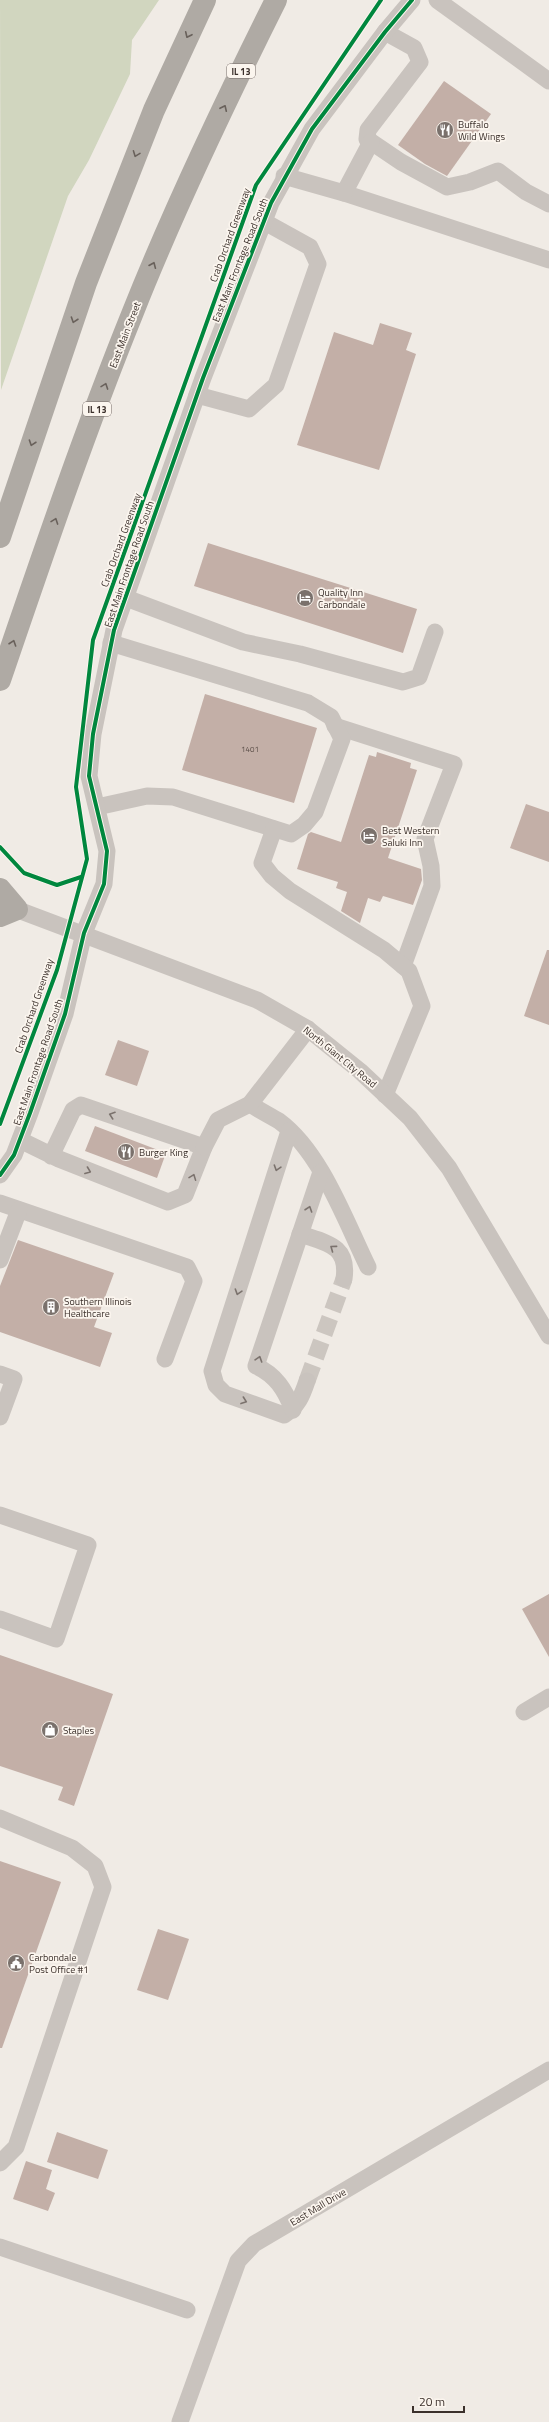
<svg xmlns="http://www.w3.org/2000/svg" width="549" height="2422" font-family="'Titillium Web',sans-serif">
<rect width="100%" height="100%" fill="#f0ebe5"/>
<polygon fill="#d1d6bf" points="0,0 159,0 132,40 130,74 89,160 68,196 1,390"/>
<g fill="#c3afa7">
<polygon points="444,81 491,114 447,176 425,164 398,145"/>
<polygon points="380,323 412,333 406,350 416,354 379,470 297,445 334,332 373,345"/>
<polygon points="208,543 417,609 403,653 194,586"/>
<polygon points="205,694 317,728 294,803 182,770"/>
<polygon points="377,752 411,763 410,768 417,770 388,858 421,869 422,880 413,905 383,896 380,902 368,898 360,923 341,911 347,892 336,888 338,882 297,869 308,834 311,832 341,842 369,755 376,757"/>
<polygon points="526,804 549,812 549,862 510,848"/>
<polygon points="547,950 549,950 549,1025 524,1016"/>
<polygon points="118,1040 149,1051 137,1086 105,1075"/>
<polygon points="95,1126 166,1153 157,1178 85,1151"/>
<polygon points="18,1240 114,1273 94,1327 112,1333 100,1367 0,1332 0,1286"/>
<polygon points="549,1594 549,1657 522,1609"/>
<polygon points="0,1655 113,1694 74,1806 58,1800 63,1787 0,1766"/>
<polygon points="0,1861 61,1882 2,2048 0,2048"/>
<polygon points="158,1929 189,1939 168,2000 137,1990"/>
<polygon points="57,2132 108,2150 98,2179 47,2162"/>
<polygon points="26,2161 52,2170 46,2189 55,2193 48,2211 13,2199"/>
</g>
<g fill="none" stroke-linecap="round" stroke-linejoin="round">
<polyline stroke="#ccc6c0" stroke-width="17" stroke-dasharray="17 8" stroke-linecap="butt" points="307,1381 344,1279"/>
<g stroke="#c9c3be" stroke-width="17">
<polyline points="437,0 549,81"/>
<polyline points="385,32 414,48 420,62 368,130 367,139 401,162 447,187 470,182 498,171 526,192 549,204"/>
<polyline points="371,142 344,193 549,260"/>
<polyline points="284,176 344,193"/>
<polyline points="197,395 249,409 276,385 318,264 310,247 263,221"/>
<polyline points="126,598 243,642 300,654 403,682 419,677 435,632"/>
<polyline points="335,726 454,764 425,839 431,866 432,886 403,966"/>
<polyline points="97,807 147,796 173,797 291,834 304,825 315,812 342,739 331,717 308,703 111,643"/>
<polyline points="274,829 262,863 272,876 290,891 384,950 409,971 422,1006 385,1095"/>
<polyline points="5,905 257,1000 308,1029 360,1071 410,1118 449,1168 549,1336"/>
<path d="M250 1104C259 1110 269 1115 279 1121 321 1152 345 1220 368 1267"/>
<path d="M289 1131 212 1371 216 1385 225 1394 284 1415C298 1406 302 1396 307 1381"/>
<polyline points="20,1140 59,1159 168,1202 185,1195 204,1147 81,1105 73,1110 51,1156"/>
<polyline points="204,1147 218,1120 250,1104 308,1029"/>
<polyline points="0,1175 14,1155 30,1113 65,1014 84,933 104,884 107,851 89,776 93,734 114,630 203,378 271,203 312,129 385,32 412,0"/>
<polyline points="0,1203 187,1267 194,1281 165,1359"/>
<path d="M300 1234C326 1243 349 1245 344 1279"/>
<polyline points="0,1260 19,1210"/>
<polyline points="0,1374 14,1379 0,1417"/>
<path d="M293 1410C285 1390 276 1375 256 1366L321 1172"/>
<polyline points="0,1515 88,1545 56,1639 0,1619"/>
<polyline points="524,1712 549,1697"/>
<polyline points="0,1818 72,1848 95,1866 103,1887 16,2147 0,2163"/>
<polyline points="0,2247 187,2310"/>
<polyline points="180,2422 238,2261 254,2244 549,2070"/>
</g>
<g stroke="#afaaa4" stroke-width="22">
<polyline points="0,537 86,283 154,110 205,0"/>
<path d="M0 680C42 557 84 433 133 312 175 206 225 102 276 0"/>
<polyline points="0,889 17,909 0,916"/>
</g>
<g stroke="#fbf5ee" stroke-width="6">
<g id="cycleway">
<polyline points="0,847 24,873 57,885 81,877"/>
<polyline points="0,1124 57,970 87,859 76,787 93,640 256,185 381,0"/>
<polyline points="0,1175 14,1155 30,1113 65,1014 84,933 104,884 107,851 89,776 93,734 114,630 203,378 271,203 312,129 385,32 412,0"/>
</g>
</g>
<use href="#cycleway" stroke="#00873e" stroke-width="4"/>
</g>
<defs><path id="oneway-chevron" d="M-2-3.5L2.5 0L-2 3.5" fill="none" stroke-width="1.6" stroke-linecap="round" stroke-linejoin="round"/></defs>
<g stroke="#69615b">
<use href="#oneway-chevron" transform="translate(188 35) rotate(115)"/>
<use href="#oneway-chevron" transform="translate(224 108) rotate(-65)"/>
<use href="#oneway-chevron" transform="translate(136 154) rotate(111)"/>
<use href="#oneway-chevron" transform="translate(153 265) rotate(-67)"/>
<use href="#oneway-chevron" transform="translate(74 320) rotate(109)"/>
<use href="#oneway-chevron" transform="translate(105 386) rotate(-70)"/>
<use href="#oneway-chevron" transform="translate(32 443) rotate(109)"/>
<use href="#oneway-chevron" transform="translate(55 521) rotate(-70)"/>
<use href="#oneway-chevron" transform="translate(13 643) rotate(-71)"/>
</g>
<g stroke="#7b726d">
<use href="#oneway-chevron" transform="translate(112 1115) rotate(-161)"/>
<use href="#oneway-chevron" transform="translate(277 1168) rotate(108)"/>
<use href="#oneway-chevron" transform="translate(88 1171) rotate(21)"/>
<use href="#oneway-chevron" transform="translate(193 1177) rotate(-69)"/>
<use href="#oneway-chevron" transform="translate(309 1209) rotate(-71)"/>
<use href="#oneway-chevron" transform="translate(333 1248) rotate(-144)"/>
<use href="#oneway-chevron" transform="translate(238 1292) rotate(108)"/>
<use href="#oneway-chevron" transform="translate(259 1359) rotate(-72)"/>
<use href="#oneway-chevron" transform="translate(244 1401) rotate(20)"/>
</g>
<defs>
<g id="restaurant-disc" transform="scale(0.9)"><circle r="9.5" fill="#7a716c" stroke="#fbf5ee"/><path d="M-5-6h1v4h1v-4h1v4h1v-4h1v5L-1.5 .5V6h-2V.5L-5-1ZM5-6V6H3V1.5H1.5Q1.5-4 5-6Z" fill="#fff"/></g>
<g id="hotel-disc" transform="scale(0.9)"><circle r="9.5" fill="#7a716c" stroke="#fbf5ee"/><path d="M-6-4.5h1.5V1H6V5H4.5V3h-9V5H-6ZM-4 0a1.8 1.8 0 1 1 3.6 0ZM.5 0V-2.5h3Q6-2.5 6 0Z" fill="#fff"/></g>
<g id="building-disc" transform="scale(0.9)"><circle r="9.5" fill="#7a716c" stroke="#fbf5ee"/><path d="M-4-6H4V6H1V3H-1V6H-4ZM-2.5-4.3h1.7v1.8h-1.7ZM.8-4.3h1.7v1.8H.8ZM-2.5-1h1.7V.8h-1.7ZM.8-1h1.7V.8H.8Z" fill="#fff"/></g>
<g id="shop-disc" transform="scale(0.9)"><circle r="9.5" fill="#7a716c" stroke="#fbf5ee"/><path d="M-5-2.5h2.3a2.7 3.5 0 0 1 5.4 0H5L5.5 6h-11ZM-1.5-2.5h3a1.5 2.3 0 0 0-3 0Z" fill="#fff"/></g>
<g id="civic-disc" transform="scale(0.9)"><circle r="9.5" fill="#7a716c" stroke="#fbf5ee"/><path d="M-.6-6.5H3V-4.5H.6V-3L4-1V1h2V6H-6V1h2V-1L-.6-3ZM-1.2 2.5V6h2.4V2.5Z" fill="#fff"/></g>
</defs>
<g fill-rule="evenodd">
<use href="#restaurant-disc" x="445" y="130"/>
<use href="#hotel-disc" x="305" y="598"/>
<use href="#hotel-disc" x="369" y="836"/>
<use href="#restaurant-disc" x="126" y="1152"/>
<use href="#building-disc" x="51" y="1307"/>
<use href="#shop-disc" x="50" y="1730"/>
<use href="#civic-disc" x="16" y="1963"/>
</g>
<g text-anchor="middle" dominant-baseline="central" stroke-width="3.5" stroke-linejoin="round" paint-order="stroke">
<g font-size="8" fill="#5d504a">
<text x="250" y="749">1401</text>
</g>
<g fill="#fbf5ee" stroke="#756b66" stroke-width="1">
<rect x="227" y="64" width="28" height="14" rx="3"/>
<rect x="83" y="402" width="28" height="14" rx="3"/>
</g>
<g font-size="9" font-weight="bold" fill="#3b302b">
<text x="241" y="71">IL 13</text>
<text x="97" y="409">IL 13</text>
</g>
<g font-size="10" fill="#3b302b" stroke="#fbf5ee" text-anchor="start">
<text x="458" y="124">Buffalo<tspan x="458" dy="12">Wild Wings</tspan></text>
<text x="318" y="592">Quality Inn<tspan x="318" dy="12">Carbondale</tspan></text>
<text x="382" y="830">Best Western<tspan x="382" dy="12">Saluki Inn</tspan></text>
<text x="139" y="1152">Burger King</text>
<text x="64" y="1301">Southern Illinois<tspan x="64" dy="12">Healthcare</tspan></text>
<text x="63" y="1730">Staples</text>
<text x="29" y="1957">Carbondale<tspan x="29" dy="12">Post Office #1</tspan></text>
</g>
<g font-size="10" fill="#3b302b" stroke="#fbf5ee">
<text transform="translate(230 235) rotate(-70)">Crab Orchard Greenway</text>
<text transform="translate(240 260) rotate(-68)">East Main Frontage Road South</text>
<text transform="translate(125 335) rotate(-69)">East Main Street</text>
<text transform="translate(121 540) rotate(-70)">Crab Orchard Greenway</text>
<text transform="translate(129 564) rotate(-71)">East Main Frontage Road South</text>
<text transform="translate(34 1006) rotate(-71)">Crab Orchard Greenway</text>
<text transform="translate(340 1057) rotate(39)">North Giant City Road</text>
<text transform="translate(38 1062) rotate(-71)">East Main Frontage Road South</text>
<text transform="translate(318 2207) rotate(-31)">East Mall Drive</text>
</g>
</g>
<path d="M413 2406v6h51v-6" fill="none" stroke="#3b302b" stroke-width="2"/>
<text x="419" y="2406" font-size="12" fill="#3b302b" stroke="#fbf5ee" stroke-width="3" paint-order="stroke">20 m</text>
</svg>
